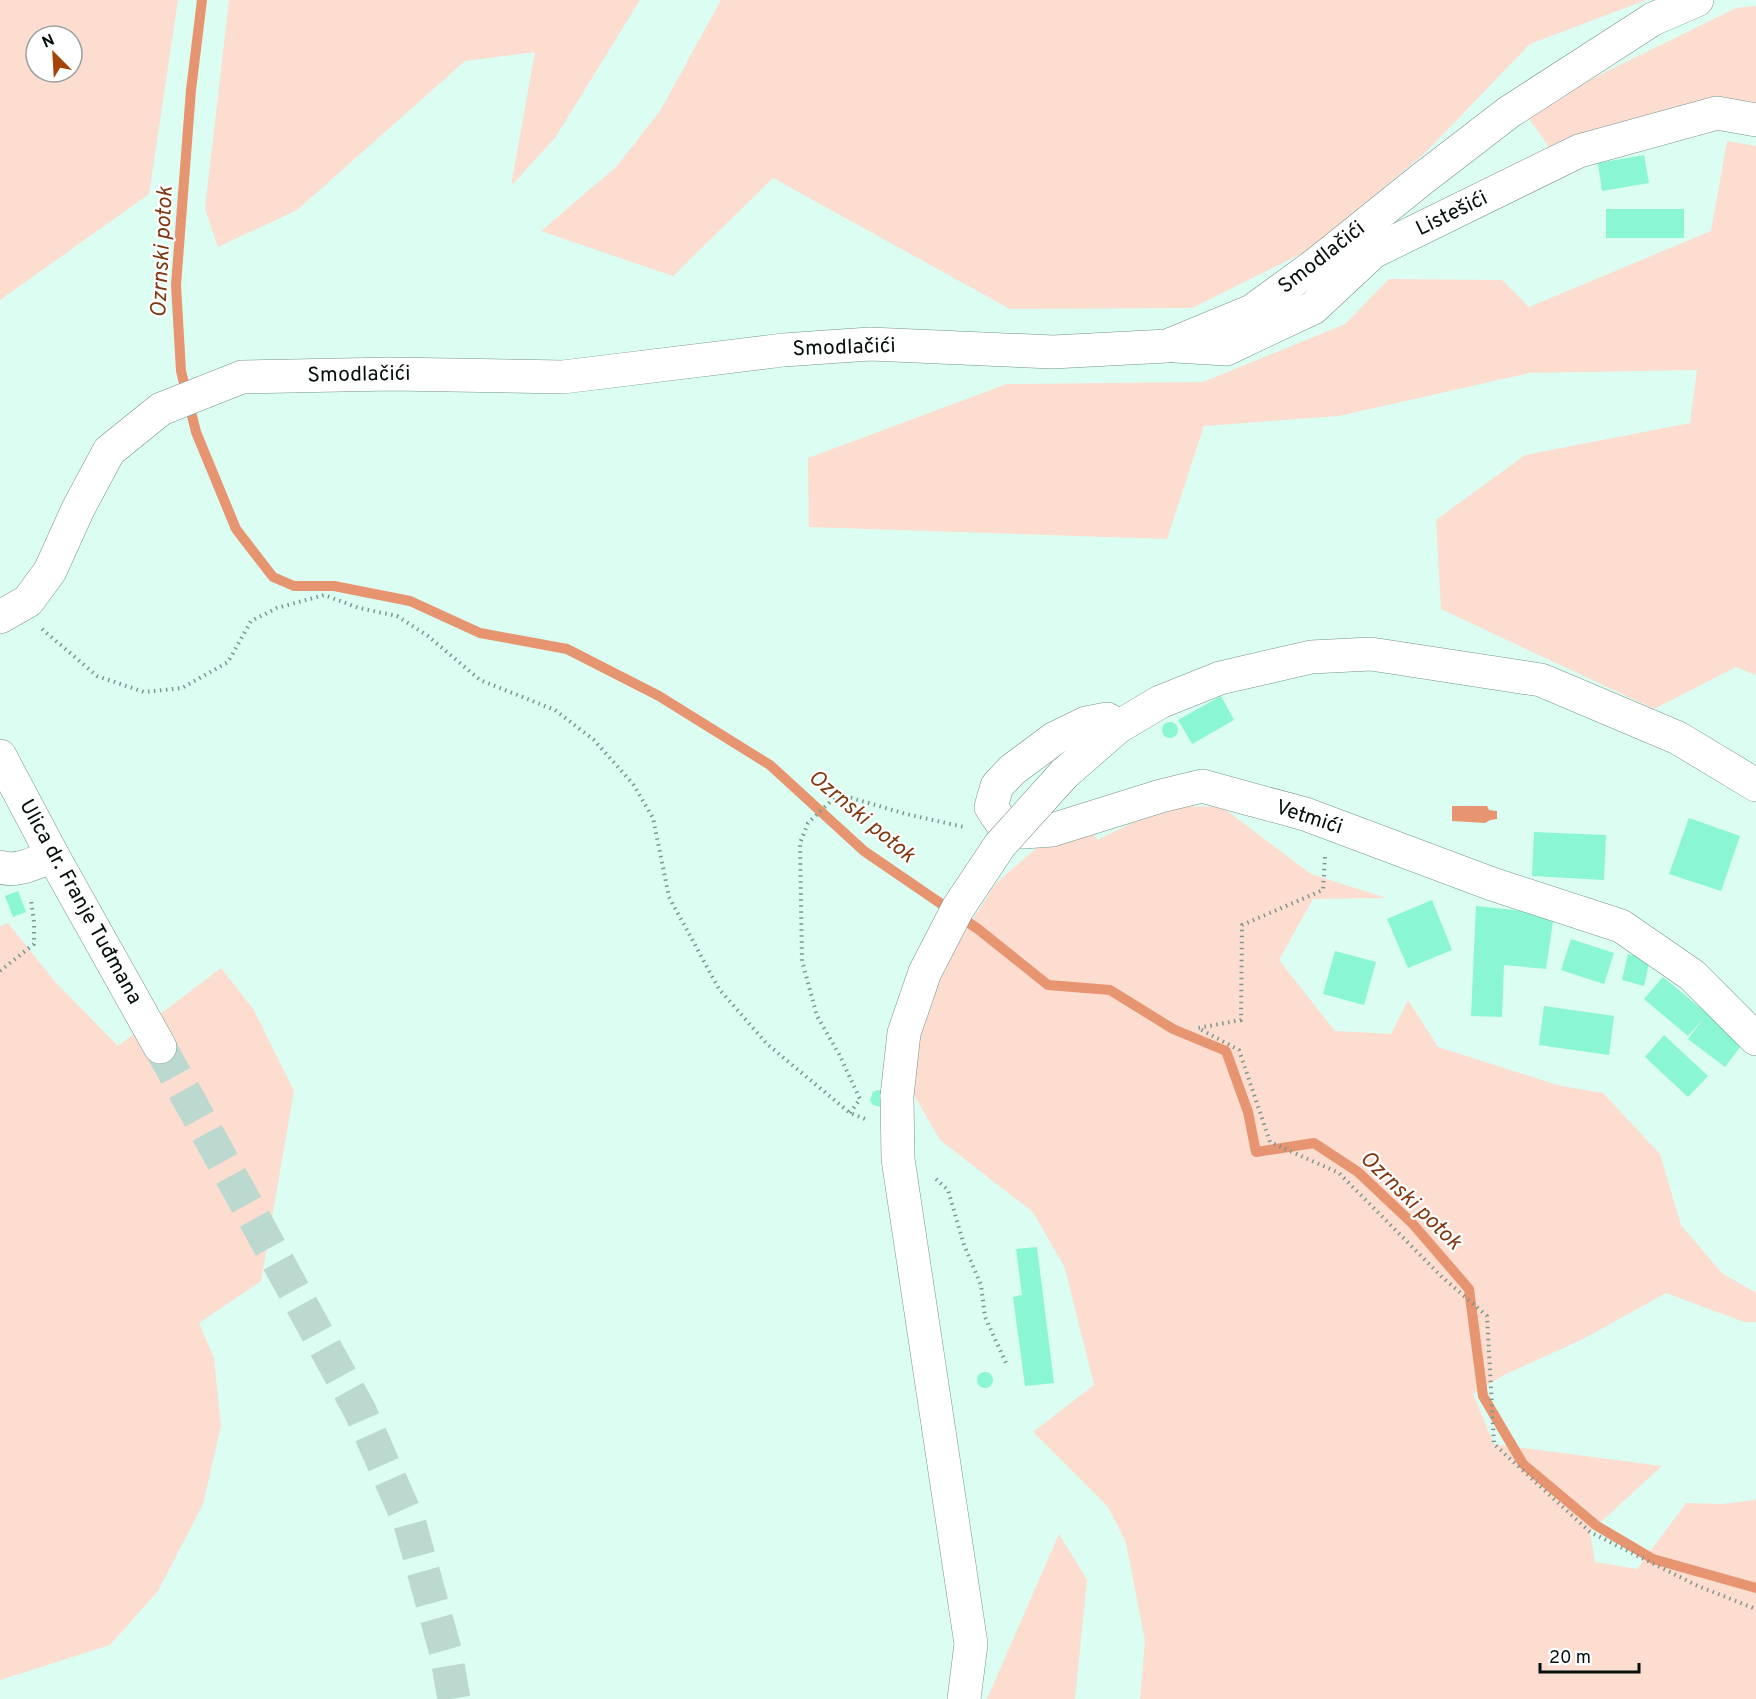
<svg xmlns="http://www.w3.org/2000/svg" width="1756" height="1699" font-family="Overpass,sans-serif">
<rect width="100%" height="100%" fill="#dcfdf1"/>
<g fill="#fcddd0" fill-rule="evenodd">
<path d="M0 0H178L149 194 0 300ZM36 36H72V72H36Z"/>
<polygon points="229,0 640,0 555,138 511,186 535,52 465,61 297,210 218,247 205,209"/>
<polygon points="721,0 1646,0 1530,44 1424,154 1309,250 1192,308 1010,309 773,178 673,276 541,231 616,167 660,111"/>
<polygon points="1756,6 1756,103 1718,97 1552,151 1524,112 1736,8"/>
<polygon points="1727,141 1756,146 1756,675 1736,667 1654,709 1441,609 1436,520 1525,455 1690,423 1697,370 1529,373 1339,416 1204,426 1167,539 809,527 808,458 1007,384 1203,382 1345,324 1389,279 1502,280 1529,307 1711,231"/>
<polygon points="1168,806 1222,807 1311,874 1386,898 1313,899 1279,960 1335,1031 1391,1034 1408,1000 1438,1047 1561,1086 1603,1093 1660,1154 1681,1225 1722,1273 1756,1293 1756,1322 1744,1322 1666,1293 1583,1339 1504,1375 1473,1394 1494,1444 1662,1466 1590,1532 1595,1562 1637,1569 1686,1503 1722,1504 1755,1500 1756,1498 1756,1699 1140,1699 1145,1641 1126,1543 1108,1507 1033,1432 1094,1385 1065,1268 1033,1212 940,1140 910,1088 916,1044 933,993 962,936 996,883 1039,846 1090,827 1097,840"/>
<polygon points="8,923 57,984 118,1046 221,968 254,1010 294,1091 261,1281 199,1323 214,1358 221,1426 203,1504 158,1591 110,1645 0,1680 0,926"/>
<polygon points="1059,1534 1087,1580 1075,1699 987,1699"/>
</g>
<polygon fill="#e79571" points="1452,806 1487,806 1489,810 1497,811 1497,819 1490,820 1485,823 1452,821"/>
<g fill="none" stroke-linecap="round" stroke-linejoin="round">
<polyline stroke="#e79571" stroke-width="10" points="202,0 191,90 176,285 181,371 196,432 236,529 273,577 294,586 334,586 410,601 480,633 567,649 659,696 770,765 864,851 978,929 1048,985 1110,990 1173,1029 1226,1051 1248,1112 1256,1152 1314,1143 1358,1172 1412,1223 1469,1289 1483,1396 1523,1464 1597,1526 1653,1559 1756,1588"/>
</g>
<g fill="#8af6d4">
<polygon points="1644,155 1649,183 1602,191 1598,163"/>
<rect x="1606" y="209" width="78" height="29"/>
<polygon points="1221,696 1234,720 1192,744 1178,720"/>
<circle cx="1170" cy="730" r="8"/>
<polygon points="1689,818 1740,836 1721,891 1669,874"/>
<polygon points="1534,832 1606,835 1604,880 1532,876"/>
<polygon points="18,891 26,912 13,917 5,896"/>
<polygon points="1432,900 1452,950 1408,968 1387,919"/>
<polygon points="1476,906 1554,914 1546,969 1504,965 1502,1017 1471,1016"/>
<polygon points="1571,939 1614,953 1604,984 1561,970"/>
<polygon points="1335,951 1376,962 1364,1005 1323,994"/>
<polygon points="1628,954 1650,959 1644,986 1622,980"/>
<polygon points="1663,977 1743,1043 1725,1067 1688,1039 1702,1020 1688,1036 1644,999"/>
<polygon points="1544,1006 1614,1016 1609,1055 1539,1045"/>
<polygon points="1664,1035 1708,1076 1688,1097 1645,1057"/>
<polygon points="878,1090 884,1091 881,1107 873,1105 870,1100 873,1092"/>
<polygon points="1037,1247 1054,1383 1025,1386 1013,1297 1022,1295 1016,1249"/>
<circle cx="985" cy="1380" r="8"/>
</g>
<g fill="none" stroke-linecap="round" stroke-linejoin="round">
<polyline stroke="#bcd9cf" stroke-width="33" stroke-dasharray="33 16" stroke-linecap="butt" points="160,1047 360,1411 410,1524 446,1653 454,1699"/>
<g stroke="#759489" stroke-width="34">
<g id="minor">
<polyline points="1175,346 1226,349 1313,308 1373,252 1579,151 1717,113 1756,120"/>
<polyline points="0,617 28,601 50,571 78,509 109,451 161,409 242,377 391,374 563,377 783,350 870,344 1053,352 1167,346 1252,311 1315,265 1422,179 1509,112 1653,19 1697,0"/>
<polyline points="1118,727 1107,719 1086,723 1055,738 1012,770 997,786 991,807 1001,822 1024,832 1052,830 1161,796 1202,786 1305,814 1492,884 1621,926 1692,975 1756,1039"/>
<polyline points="1064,774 1118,727 1160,702 1220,678 1311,657 1371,654 1541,680 1678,738 1756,785"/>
<path d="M0 867C17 873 36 862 53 856"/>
<polyline points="897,1096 898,1159 971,1644 964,1699"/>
</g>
</g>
<g stroke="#759489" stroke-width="34">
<polyline id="major" points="0,756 53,856 160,1047"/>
</g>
<g stroke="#7e968d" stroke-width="4" stroke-dasharray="1.5 4.5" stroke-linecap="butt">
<polyline points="42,629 97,676 144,692 182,688 228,662 251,621 277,608 324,595 359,608 397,616 428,636 480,680 555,710 594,740 633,784 653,818 669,897 719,989 767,1044 850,1113 865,1119"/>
<polyline points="1325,857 1323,890 1242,925 1241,1020 1198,1028 1239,1050 1270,1142 1339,1173 1442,1277 1487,1316 1494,1444 1590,1532 1698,1586 1756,1609"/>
<polyline points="0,971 34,944 34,922 31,900"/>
<polyline points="850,1113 860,1099 839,1054 817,1016 802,961 800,843 808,823 831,801 845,796 906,814 964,827"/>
<polyline points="936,1179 948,1190 964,1245 981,1285 985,1317 1006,1363"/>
</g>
<use href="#minor" stroke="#fff" stroke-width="33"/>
<use href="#major" stroke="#fff" stroke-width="33"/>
<g stroke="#759489" stroke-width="34" stroke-linecap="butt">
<polyline id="minor-bridge" points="897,1096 904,1033 925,972 958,908 1000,845 1064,774"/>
</g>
<use href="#minor-bridge" stroke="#fff" stroke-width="33"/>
</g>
<g text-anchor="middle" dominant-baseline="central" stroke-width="4.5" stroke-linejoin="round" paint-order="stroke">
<g font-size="21" fill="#05100c" stroke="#fff">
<text transform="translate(1452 214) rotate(-26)">Listešići</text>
<text transform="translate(1322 258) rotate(-38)">Smodlačići</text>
<text transform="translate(844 348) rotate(-2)">Smodlačići</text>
<text transform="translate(359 375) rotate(-1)">Smodlačići</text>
<text transform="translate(1309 818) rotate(18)">Vetmići</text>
<text transform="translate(80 902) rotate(61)">Ulica dr. Franje Tuđmana</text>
</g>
<g font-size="22" font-style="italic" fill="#803710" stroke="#fff">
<text transform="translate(163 252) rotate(-87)">Ozrnski potok</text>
<text transform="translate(861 817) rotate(40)">Ozrnski potok</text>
<text transform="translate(1410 1201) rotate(44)">Ozrnski potok</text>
</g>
</g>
<g transform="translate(54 54) rotate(336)"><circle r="28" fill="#ffffff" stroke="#9b9f9e" stroke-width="1.5"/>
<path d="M0-4.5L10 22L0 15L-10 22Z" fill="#a64307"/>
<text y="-9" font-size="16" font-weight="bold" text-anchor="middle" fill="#05100c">N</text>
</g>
<path d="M1540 1663v9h99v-9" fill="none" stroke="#05100c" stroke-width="3"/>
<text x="1549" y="1663" font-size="18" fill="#05100c" stroke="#ffffff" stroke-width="4.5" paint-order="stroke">20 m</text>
</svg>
